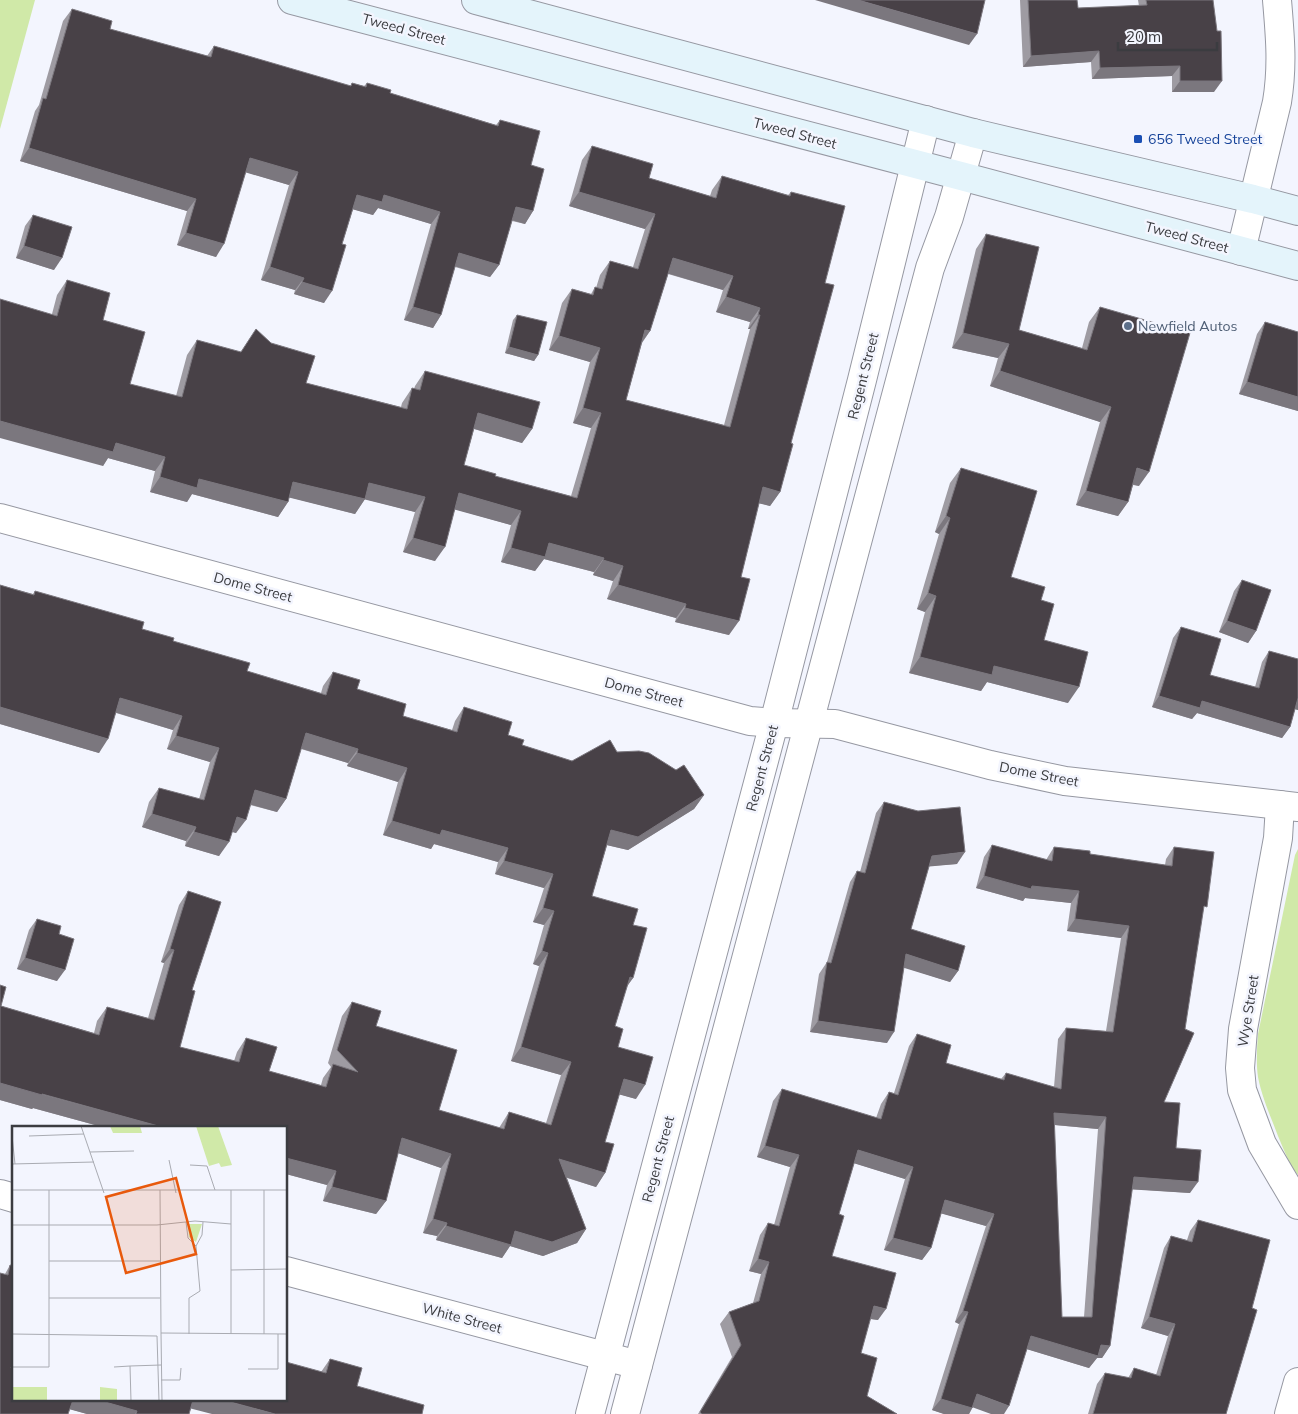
<svg xmlns="http://www.w3.org/2000/svg" width="1298" height="1414" font-family="Mulish,sans-serif">
<rect width="100%" height="100%" fill="#f3f5fe"/>
<g fill="#d0e9a8">
<polygon points="0,0 35,0 0,129"/>
<path d="M1298 849V1175C1289 1164 1284 1150 1278 1136 1271 1117 1262 1098 1258 1077 1256 1063 1257 1048 1258 1034L1295 855Z"/>
</g>
<g fill="none" stroke-linecap="round" stroke-linejoin="round">
<g stroke="#9698a2" stroke-width="30">
<g id="minor">
<path d="M1241 251 1277 102C1283 65 1280 36 1277 0"/>
<polyline points="0,518 750,721 774,723 835,724 990,765 1065,781 1298,807"/>
<polyline points="1280,805 1278,838 1243,1029 1240,1068 1242,1090 1262,1144 1298,1205"/>
<polyline points="0,1194 14,1198"/>
<polyline points="286,1271 638,1365"/>
<polyline points="1289,1414 1298,1382"/>
</g>
</g>
<g stroke="#9698a2" stroke-width="30">
<g id="tertiary">
<polyline points="590,1414 774,723 862,380 926,120"/>
<polyline points="625,1414 930,268 949,217 973,133"/>
</g>
</g>
<g stroke="#9698a2" stroke-width="30">
<g id="secondary">
<polyline points="292,0 961,176 1298,266"/>
<polyline points="476,0 973,133 1253,199 1298,211"/>
</g>
</g>
<use href="#minor" stroke="#fff" stroke-width="28"/>
<use href="#tertiary" stroke="#fff" stroke-width="28"/>
<use href="#secondary" stroke="#e4f4fb" stroke-width="28"/>
</g>
<g fill="#9e9ba2" fill-rule="evenodd">
<polygon points="1020,0 1077,0 1078,8 1139,6 1138,0 1213,0 1214,92 1172,92 1172,76 1092,79 1091,62 1023,67"/>
<polygon points="72,9 110,29 207,56 214,46 350,86 352,83 364,86 367,83 390,93 496,125 500,120 531,165 533,211 525,224 512,221 499,265 490,277 455,267 441,315 433,328 404,320 431,224 378,208 373,215 353,209 324,303 294,294 295,290 261,280 289,185 246,172 216,257 177,245 187,211 20,161 35,111 39,105 63,21"/>
<path d="M592 146 649 178 710 196 712 190 722 176 788 195 791 192 825 283 791 443 780 492 770 506 759 503 741 577 729 635 675 622 676 618 607 599 613 581 593 575 594 572 544 559 535 571 501 562 511 525 455 509 435 561 403 552 415 512 365 499 355 514 289 497 288 502 278 517 192 494 187 502 150 492 155 471 108 458 103 466 52 314 57 295 67 280 103 320 130 384 176 396 187 355 197 340 306 383 401 407 402 403 412 388 414 389 415 386 425 371 532 429 522 443 474 429 464 465 495 476 571 496 591 428 573 423 590 362 549 350 562 303 572 289 591 294 595 287 596 288 600 275 610 261 633 267 645 229 569 206 582 160ZM668 274 723 290 716 312 750 322 748 329H750L724 425 626 400 642 343 650 331Z"/>
<polygon points="33,215 54,270 16,258 25,226"/>
<polygon points="986,234 1019,330 1082,348 1089,322 1100,307 1139,486 1133,485 1128,502 1118,516 1076,505 1100,422 990,386 998,358 952,348 976,249"/>
<polygon points="517,315 538,355 534,361 505,353 513,320"/>
<polygon points="1265,322 1298,332 1298,411 1239,394 1257,334"/>
<polygon points="961,468 1011,577 1041,600 1044,640 1068,703 987,682 981,691 909,673 925,612 917,609 939,534 935,532 950,483"/>
<polygon points="1242,580 1256,631 1248,643 1219,632 1234,591"/>
<polygon points="0,585 33,594 35,591 173,641 247,671 321,693 323,686 333,672 357,689 403,716 452,730 455,721 464,707 522,745 572,761 617,752 704,795 694,809 628,850 607,845 592,896 633,925 633,978 627,986 615,1026 618,1047 636,1099 619,1094 605,1142 605,1173 596,1187 567,1178 586,1229 577,1243 543,1256 510,1246 502,1258 436,1240 437,1236 423,1233 441,1168 398,1153 386,1201 376,1214 323,1201 327,1185 286,1174 286,1128 106,1128 33,1108 32,1109 0,1100 0,985 1,1006 94,1033 97,1021 107,1007 148,1018 164,963 161,962 179,905 188,891 192,990 180,1047 234,1061 237,1052 246,1038 269,1071 321,1085 323,1078 331,1067 328,1063 342,1016 352,1002 376,1026 439,1110 499,1128 509,1112 546,1123 561,1075 511,1061 539,966 533,964 544,925 533,922 544,888 495,874 498,862 434,844 431,849 383,835 398,782 347,766 348,763 301,749 286,799 277,812 250,805 236,833 232,832 219,856 185,846 186,841 142,827 149,802 159,788 199,799 210,762 167,749 173,730 116,713 99,753 0,724"/>
<polygon points="1181,627 1210,675 1255,687 1262,662 1269,651 1298,659 1298,710 1295,709 1290,727 1282,738 1197,713 1192,719 1152,707 1173,638"/>
<polygon points="884,802 957,864 929,866 911,929 958,971 950,982 904,967 887,1043 810,1032 819,974 827,962 850,882 857,871 860,872 876,813"/>
<path d="M992 845 1046 860 1054 847 1090 854 1165 865 1166 859 1174 847 1203 912 1164 1102 1176 1148 1190 1193 1132 1189 1110 1346 1102 1358H1097L1089 1368 1027 1349 973 1407 969 1414H944L932 1410 959 1324 955 1322 986 1226 941 1213 931 1248 922 1260 884 1250 905 1179 854 1163 839 1214 832 1256 878 1320 870 1319 861 1353 867 1396 897 1414H698L732 1357 720 1324 729 1312 753 1303 761 1274 749 1271 760 1235 768 1223 774 1225 790 1167 757 1157 773 1101 782 1089 876 1118 881 1104 889 1092 894 1093 909 1046 917 1034 946 1063 1001 1079 1006 1073 1054 1087 1058 1039 1066 1028 1106 1031 1121 938 1067 931 1071 903 1025 898 1023 901 976 888 984 857ZM1054 1125 1098 1129 1084 1317H1062Z"/>
<polygon points="37,919 59,934 57,981 17,969 29,930"/>
<polygon points="1198,1220 1252,1308 1226,1414 1088,1414 1097,1384 1105,1373 1128,1378 1134,1368 1156,1375 1168,1336 1141,1328 1164,1248 1171,1236 1187,1240 1190,1231"/>
<polygon points="10,1265 11,1368 14,1400 321,1372 330,1359 362,1368 191,1408 189,1414 87,1414 70,1409 0,1414 5,1274"/>
</g>
<g fill="#7b777e">
<polygon points="815,0 858,0 977,34 969,45"/>
<polygon points="1099,51 1091,62 1023,67 1031,56"/>
<polygon points="1180,66 1172,76 1092,79 1100,68"/>
<polygon points="1180,81 1222,81 1214,92 1172,92"/>
<polygon points="29,148 196,199 187,211 20,161"/>
<polygon points="250,158 298,172 289,185 241,171"/>
<polygon points="579,192 655,214 645,229 569,206"/>
<polygon points="357,195 384,195 440,212 431,224 378,208 373,215 348,208"/>
<polygon points="516,207 533,211 525,224 508,219"/>
<polygon points="186,233 224,244 216,257 177,245"/>
<polygon points="24,246 62,258 54,270 16,258"/>
<polygon points="459,253 499,265 490,277 451,265"/>
<polygon points="673,258 733,276 723,290 663,272"/>
<polygon points="270,267 304,278 295,290 261,280"/>
<polygon points="302,282 332,291 324,303 294,294"/>
<polygon points="726,297 760,308 750,322 716,312"/>
<polygon points="413,307 441,315 433,328 404,320"/>
<polygon points="758,315 760,315 750,329 748,329"/>
<polygon points="645,330 650,331 640,345"/>
<polygon points="963,333 1009,344 998,358 952,348"/>
<polygon points="559,336 600,348 590,362 549,350"/>
<polygon points="509,347 538,355 534,361 505,353"/>
<polygon points="1000,371 1111,407 1100,422 990,386"/>
<polygon points="1247,382 1298,397 1298,411 1239,394"/>
<polygon points="583,408 601,413 591,428 573,423"/>
<polygon points="478,413 532,429 522,443 468,427"/>
<polygon points="0,421 116,443 165,457 155,471 108,458 103,466 0,438"/>
<polygon points="1137,468 1149,472 1139,486 1127,483"/>
<polygon points="160,477 199,479 288,502 278,517 192,494 187,502 150,492"/>
<polygon points="293,482 365,499 355,514 283,496"/>
<polygon points="369,483 425,497 415,512 359,498"/>
<polygon points="763,487 780,492 770,506 753,502"/>
<polygon points="1086,491 1128,502 1118,516 1076,505"/>
<polygon points="459,493 521,511 511,525 449,508"/>
<polygon points="946,516 950,518 939,534 935,532"/>
<polygon points="413,538 445,547 435,561 403,552"/>
<polygon points="549,543 604,558 594,572 544,559 535,571 501,562 511,548"/>
<polygon points="603,560 623,566 613,581 593,575"/>
<polygon points="618,585 686,604 676,618 607,599"/>
<polygon points="928,593 936,596 925,612 917,609"/>
<polygon points="685,608 739,621 729,635 675,622"/>
<polygon points="1227,621 1256,631 1248,643 1219,632"/>
<polygon points="920,657 994,666 1079,687 1068,703 987,682 981,691 909,673"/>
<polygon points="1159,696 1202,701 1290,727 1282,738 1197,713 1192,719 1152,707"/>
<polygon points="120,698 182,716 173,730 111,711"/>
<polygon points="1298,698 1298,710 1291,708"/>
<polygon points="0,707 108,739 99,753 0,724"/>
<polygon points="306,733 358,749 348,763 296,747"/>
<polygon points="176,736 219,748 210,762 167,749"/>
<polygon points="357,753 407,768 398,782 347,766"/>
<polygon points="255,790 286,799 277,812 245,803"/>
<polygon points="704,795 694,809 628,850 602,844 611,830"/>
<polygon points="152,814 196,827 186,841 142,827"/>
<polygon points="237,817 246,820 236,833 227,830"/>
<polygon points="392,821 442,830 508,848 498,862 434,844 431,849 383,835"/>
<polygon points="194,832 229,842 219,856 185,846"/>
<polygon points="965,852 957,864 924,867 932,856"/>
<polygon points="504,861 553,874 544,888 495,874"/>
<polygon points="984,876 1079,891 1071,903 1025,898 1023,901 976,888"/>
<polygon points="543,908 554,911 544,925 533,922"/>
<polygon points="1075,919 1129,926 1121,938 1067,931"/>
<polygon points="170,949 174,950 164,963 161,962"/>
<polygon points="542,951 548,953 539,966 533,964"/>
<polygon points="906,954 958,971 950,982 898,966"/>
<polygon points="25,958 65,970 57,981 17,969"/>
<polygon points="630,977 633,978 623,992"/>
<polygon points="818,1021 894,1032 887,1043 810,1032"/>
<polygon points="521,1047 571,1062 561,1075 511,1061"/>
<polygon points="624,1079 645,1085 636,1099 614,1093"/>
<polygon points="0,1083 162,1127 162,1128 106,1128 33,1108 32,1109 0,1100"/>
<polygon points="1054,1113 1106,1117 1098,1129 1045,1124"/>
<polygon points="402,1138 451,1154 441,1168 392,1151"/>
<polygon points="765,1146 799,1155 790,1167 757,1157"/>
<polygon points="858,1150 913,1167 905,1179 850,1162"/>
<polygon points="286,1158 336,1171 327,1185 286,1174"/>
<polygon points="559,1159 605,1173 596,1187 550,1172"/>
<polygon points="1134,1177 1198,1182 1190,1193 1125,1189"/>
<polygon points="332,1187 386,1201 376,1214 323,1201"/>
<polygon points="945,1200 994,1214 986,1226 936,1212"/>
<polygon points="433,1219 447,1223 437,1236 423,1233"/>
<polygon points="446,1226 515,1231 586,1229 577,1243 543,1256 510,1246 502,1258 436,1240"/>
<polygon points="893,1238 931,1248 922,1260 884,1250"/>
<polygon points="758,1259 769,1262 761,1274 749,1271"/>
<polygon points="874,1306 886,1309 878,1320 865,1318"/>
<polygon points="963,1311 968,1312 959,1324 955,1322"/>
<polygon points="1149,1317 1175,1324 1168,1336 1141,1328"/>
<polygon points="1031,1336 1101,1345 1110,1346 1102,1358 1097,1358 1089,1368 1023,1348"/>
<polygon points="977,1394 1009,1406 1004,1414 991,1414 969,1406"/>
<polygon points="941,1399 972,1408 969,1414 944,1414 932,1410"/>
<polygon points="70,1400 98,1400 137,1411 135,1414 87,1414 65,1408"/>
<polygon points="190,1400 223,1400 275,1414 212,1414 185,1407"/>
</g>
<g fill="#484147" stroke="#7b777e" fill-rule="evenodd">
<polygon points="858,0 985,0 977,34"/>
<polygon points="1028,0 1077,0 1078,8 1147,5 1146,0 1213,0 1217,31 1221,31 1222,81 1180,81 1180,66 1100,68 1099,51 1031,56"/>
<polygon points="72,9 112,21 110,29 211,57 214,46 351,86 352,83 366,87 367,83 391,90 390,93 498,126 500,120 540,131 531,165 544,169 533,211 516,207 499,265 459,253 441,315 413,307 440,212 384,195 382,202 357,195 342,244 346,245 332,291 302,282 304,278 270,267 298,172 250,158 224,244 186,233 196,199 29,148 43,98 46,99"/>
<path d="M592 146 653 164 649 178 716 198 722 176 790 196 791 192 845 206 825 283 834 285 791 443 793 444 780 492 763 487 741 577 750 579 739 621 685 608 686 604 618 585 623 566 603 560 604 558 549 543 545 557 511 548 521 511 459 493 445 547 413 538 425 497 369 483 365 499 293 482 288 502 199 479 197 488 160 477 165 457 116 443 113 452 0 421V299L57 316 67 280 110 293 103 320 145 332 130 384 182 397 197 340 241 352 256 329 271 343 315 356 306 383 407 409 412 388 420 390 425 371 540 402 532 429 478 413 464 465 496 474 495 476 577 498 601 413 583 408 600 348 559 336 572 289 593 295 595 287 602 289 610 261 638 269 655 214 579 192ZM673 258 733 276 726 297 760 308 758 315H760L730 427 626 400 645 330 650 331Z"/>
<polygon points="33,215 72,227 62,258 24,246"/>
<polygon points="986,234 1039,247 1019,330 1087,350 1100,307 1190,333 1149,472 1137,468 1128,502 1086,491 1111,407 1000,371 1009,344 963,333"/>
<polygon points="517,315 547,322 538,355 509,347"/>
<polygon points="1265,322 1298,332 1298,397 1247,382"/>
<polygon points="961,468 1037,491 1011,577 1045,587 1041,600 1054,604 1044,640 1088,652 1079,687 994,666 992,675 920,657 936,596 928,593 950,518 946,516"/>
<polygon points="1242,580 1271,590 1256,631 1227,621"/>
<polygon points="0,585 34,595 35,591 144,622 142,629 174,638 173,641 250,663 247,671 326,695 333,672 360,680 357,689 406,704 403,716 457,732 464,707 512,722 508,735 524,740 522,745 572,761 610,740 617,752 639,751 649,753 676,770 684,765 704,795 638,837 611,830 592,896 638,909 633,925 647,928 633,978 630,977 615,1026 623,1029 618,1047 653,1057 645,1085 624,1079 605,1142 614,1144 605,1173 559,1159 586,1229 552,1242 515,1231 511,1245 446,1226 447,1223 433,1219 451,1154 402,1138 386,1201 332,1187 336,1171 286,1158 286,1128 162,1128 162,1127 42,1094 42,1095 0,1083 0,985 6,987 1,1006 99,1035 107,1007 154,1020 174,950 170,949 188,891 221,902 192,990 195,991 180,1047 239,1062 246,1038 277,1047 269,1071 326,1087 333,1064 358,1072 337,1050 352,1002 381,1011 376,1026 457,1050 439,1110 504,1129 509,1112 551,1125 571,1062 521,1047 548,953 542,951 554,911 543,908 553,874 504,861 508,848 442,830 440,835 392,821 407,768 357,753 358,749 306,733 286,799 255,790 246,820 237,817 229,842 194,832 196,827 152,814 159,788 204,800 219,748 176,736 182,716 120,698 108,739 0,707"/>
<polygon points="1181,627 1221,639 1210,675 1259,688 1269,651 1298,659 1298,698 1290,727 1202,701 1200,708 1159,696"/>
<polygon points="884,802 918,811 960,807 965,852 932,856 911,929 965,946 958,971 906,954 894,1032 818,1021 827,962 831,963 857,871 865,873"/>
<path d="M992 845 1052 861 1054 847 1090 851V854L1172 866 1174 847 1214 852 1207 907 1204 906 1185 1029 1194 1033 1164 1102 1180 1103 1176 1148 1201 1150 1198 1182 1134 1177 1110 1346 1101 1345 1098 1356 1031 1336 1009 1406 977 1394 972 1408 941 1399 968 1312 963 1311 994 1214 945 1200 931 1248 893 1238 913 1167 858 1150 839 1214 844 1216 832 1256 896 1273 886 1309 874 1306 861 1353 877 1358 867 1396 897 1414H702L700 1412 741 1345 729 1312 759 1301 769 1262 758 1259 768 1223 779 1226 799 1155 765 1146 782 1089 881 1119 889 1092 898 1095 917 1034 951 1045 946 1063 1004 1080 1006 1073 1061 1089 1066 1028 1113 1032 1129 926 1075 919 1079 891 1032 886 1031 889 984 876ZM1054 1113 1106 1117 1092 1317H1062Z"/>
<polygon points="37,919 61,926 59,934 74,939 65,970 25,958"/>
<polygon points="1198,1220 1270,1240 1252,1308 1257,1310 1226,1414 1093,1414 1105,1373 1131,1378 1134,1368 1160,1376 1175,1324 1149,1317 1171,1236 1192,1242"/>
<polygon points="10,1265 14,1266 14,1360 11,1368 14,1369 14,1400 73,1400 68,1414 0,1414 0,1273 8,1275"/>
<polygon points="330,1359 362,1368 357,1386 424,1405 422,1414 275,1414 223,1400 286,1400 286,1362 326,1373"/>
<polygon points="98,1400 193,1400 189,1414 136,1414 137,1411"/>
</g>
<rect fill="#1a4fb4" stroke="#f3f5fe" stroke-width="2" x="1133" y="134" width="10" height="10" rx="2.5"/>
<circle fill="#5c6f8a" stroke="#f3f5fe" stroke-width="2" cx="1128" cy="326" r="5"/>
<g text-anchor="middle" dominant-baseline="central" stroke-width="5" stroke-linejoin="round" paint-order="stroke">
<g font-size="14" fill="#3b3c40" stroke="#f3f5fe">
<text transform="translate(404 29) rotate(15)">Tweed Street</text>
<text transform="translate(795 133) rotate(15)">Tweed Street</text>
<text transform="translate(1187 237) rotate(15)">Tweed Street</text>
<text transform="translate(863 376) rotate(-76)">Regent Street</text>
<text transform="translate(253 587) rotate(15)">Dome Street</text>
<text transform="translate(644 692) rotate(15)">Dome Street</text>
<text transform="translate(762 768) rotate(-75)">Regent Street</text>
<text transform="translate(1039 774) rotate(11)">Dome Street</text>
<text transform="translate(1248 1011) rotate(-81)">Wye Street</text>
<text transform="translate(658 1159) rotate(-75)">Regent Street</text>
<text transform="translate(462 1318) rotate(15)">White Street</text>
</g>
<g font-size="14" fill="#164399" stroke="#f3f5fe" text-anchor="start">
<text x="1148" y="139">656 Tweed Street</text>
</g>
<g font-size="14" fill="#4e5e75" stroke="#f3f5fe" text-anchor="start">
<text x="1138" y="326">Newfield Autos</text>
</g>
</g>
<g transform="translate(12 1126)">
<rect width="275" height="275" fill="#f3f5fe"/>
<path d="M98 0H128L130 7H101ZM184 0H206L220 39 209 41 207 37 197 40ZM176 98H190L184 116 177 111ZM0 261H35V275H0ZM88 261 105 263V275H88Z" fill="#d0e9a8"/>
<path fill="none" stroke="#a9abb2" stroke-width="1" d="M69 0 92 67M0 10 3 38M17 10 72 8M78 26 122 25M157 34 164 67M0 38 82 36M178 39 195 40 203 64M0 64H275M148 64 149 207M219 64V208M252 64V208M174 96 176 112 184 120M0 99H145L183 95 219 98M37 135H148M219 144 275 143M37 172H148M149 207 275 208M149 207 150 275M0 208 145 210M177 208V172L188 165 184 120 190 109 191 96M145 210 147 275M0 241H37V64M102 241 118 240M236 243H266V208M149 254H168L169 242M119 275 118 240 149 239M180 275H200"/>
<path fill="#e8590c" fill-opacity="0.15" stroke="#e8590c" stroke-width="2.5" d="M164 52 184 128 114 147 94 71Z"/>
<rect width="275" height="275" fill="none" stroke="#3b3c40" stroke-width="2.5"/>
</g>
<path d="M1118 42v8h99v-8" fill="none" stroke="#3b3c40" stroke-width="2.5"/>
<text x="1126" y="42" font-size="15" fill="#3b3c40" stroke="#f3f5fe" stroke-width="4" paint-order="stroke">20 m</text>
</svg>
